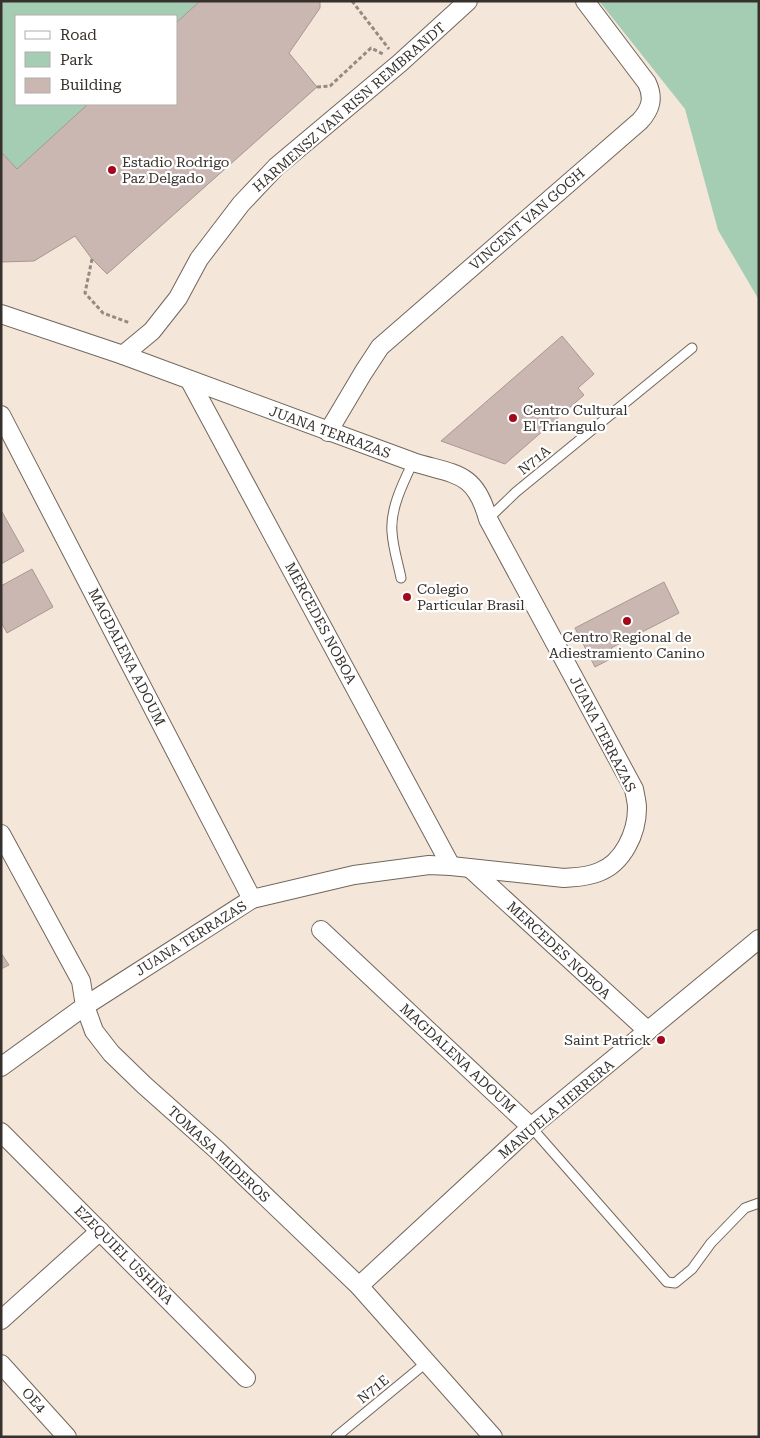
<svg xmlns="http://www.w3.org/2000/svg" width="760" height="1438" font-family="'Roboto Serif',serif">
<rect width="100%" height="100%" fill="#f4e6d9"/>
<g fill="#a5cdb4" fill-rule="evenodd">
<path d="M1 1H320V8L289 53 317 87 107 274 92 259 75 236 34 261 1 262ZM16 16H176V104H16Z"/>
<polygon points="599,1 759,1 759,300 718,230 685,109"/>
</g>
<g fill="#cab7b1" stroke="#a99892">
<polygon points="200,1 320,1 320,8 289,53 317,87 107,274 92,259 75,236 34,261 1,262 1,152 17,169 88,104 176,104 176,23"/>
<polygon points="562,336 594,374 578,388 584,395 505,464 441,441"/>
<polygon points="2,512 24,551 1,564 1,513"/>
<polygon points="32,569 53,607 7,633 1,622 1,586"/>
<polygon points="664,582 679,613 611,648 616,656 595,667 575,628"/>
<polygon points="1,953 9,965 1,969"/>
</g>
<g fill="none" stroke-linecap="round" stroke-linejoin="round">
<g stroke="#72665b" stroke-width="11">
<g id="lane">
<polyline points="488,519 516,492 692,348"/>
<path d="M401 578C398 563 393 548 392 532 390 509 403 483 413 462"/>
<polyline points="531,1127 667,1282 675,1283 692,1269 711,1243 745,1208 759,1203"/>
<polyline points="336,1437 427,1362"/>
</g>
</g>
<g stroke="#72665b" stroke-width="20">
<g id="street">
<path d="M1 314 123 355 413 462C455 475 475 471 488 519L634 789C635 795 637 802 637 808 637 833 623 863 599 872 588 877 576 877 564 878L451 866 429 865 354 875 252 899 85 1006 1 1067"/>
<polyline points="123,355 152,331 178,298 199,259 241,204 276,167 400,63 468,1"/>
<polyline points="190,381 451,866"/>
<polyline points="1,415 252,899"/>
<path d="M328 432 363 373 380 347 640 121C651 109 654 98 647 83L585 1"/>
<polyline points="1,834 81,981 85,1006 94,1031 111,1053 144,1085 217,1150 359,1286 493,1437"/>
<polyline points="471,869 648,1031"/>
<polyline points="321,930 531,1127"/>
<polyline points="1,1132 246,1378"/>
<polyline points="359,1286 531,1127 759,939"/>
<polyline points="1,1320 100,1231"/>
<polyline points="1,1364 67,1437"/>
</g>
</g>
<g stroke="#958b82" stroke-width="3" stroke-dasharray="4 2.5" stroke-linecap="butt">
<polyline points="352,1 389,49"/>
<polyline points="317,87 330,86 371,48 383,54"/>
<polyline points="92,259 85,293 103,313 130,323"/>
</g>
<use href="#lane" stroke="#fff" stroke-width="9"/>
<use href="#street" stroke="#fff" stroke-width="18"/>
</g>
<g fill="#a3071b" stroke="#fff" stroke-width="2">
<circle cx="112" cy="170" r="5"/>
<circle cx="513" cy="418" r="5"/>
<circle cx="407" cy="597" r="5"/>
<circle cx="627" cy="621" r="5"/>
<circle cx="661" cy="1040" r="5"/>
</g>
<g text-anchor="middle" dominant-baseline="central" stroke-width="4.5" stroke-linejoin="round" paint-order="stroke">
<g font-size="14" fill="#36312c" stroke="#fff">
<text transform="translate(349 107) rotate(-41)">HARMENSZ VAN RISN REMBRANDT</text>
<text transform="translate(527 219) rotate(-41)">VINCENT VAN GOGH</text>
<text transform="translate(330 432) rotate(20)">JUANA TERRAZAS</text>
<text transform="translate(534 460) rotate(-39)">N71A</text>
<text transform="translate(321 623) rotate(62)">MERCEDES NOBOA</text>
<text transform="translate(127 657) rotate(63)">MAGDALENA ADOUM</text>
<text transform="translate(603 734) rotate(63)">JUANA TERRAZAS</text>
<text transform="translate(191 938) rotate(-32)">JUANA TERRAZAS</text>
<text transform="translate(559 950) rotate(43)">MERCEDES NOBOA</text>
<text transform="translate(458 1058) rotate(43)">MAGDALENA ADOUM</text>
<text transform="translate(556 1109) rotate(-40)">MANUELA HERRERA</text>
<text transform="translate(219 1154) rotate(43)">TOMASA MIDEROS</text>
<text transform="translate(124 1255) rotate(45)">EZEQUIEL USHIÑA</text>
<text transform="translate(373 1389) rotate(-39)">N71E</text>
<text transform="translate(34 1400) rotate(48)">OE4</text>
</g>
<g font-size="14" fill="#36312c" stroke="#fff" text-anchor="start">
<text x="122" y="162">Estadio Rodrigo<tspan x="122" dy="16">Paz Delgado</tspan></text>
<text x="523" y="410">Centro Cultural<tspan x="523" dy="16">El Triangulo</tspan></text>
<text x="417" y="589">Colegio<tspan x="417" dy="16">Particular Brasil</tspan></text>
<text x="627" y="637" text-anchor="middle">Centro Regional de<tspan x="627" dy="16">Adiestramiento Canino</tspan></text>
<text x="651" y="1040" text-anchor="end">Saint Patrick</text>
</g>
</g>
<rect width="760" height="1438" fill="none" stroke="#36312c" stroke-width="5"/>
<rect x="15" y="15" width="162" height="90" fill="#ffffff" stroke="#afadab"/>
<rect x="25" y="31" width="25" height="8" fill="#ffffff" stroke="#afadab"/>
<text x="60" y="40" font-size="15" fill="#36312c">Road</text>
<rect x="25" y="52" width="25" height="15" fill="#a5cdb4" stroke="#afadab"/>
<text x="60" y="65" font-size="15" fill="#36312c">Park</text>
<rect x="25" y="78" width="25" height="15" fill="#cab7b1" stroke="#afadab"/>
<text x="60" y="90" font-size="15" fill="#36312c">Building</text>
</svg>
